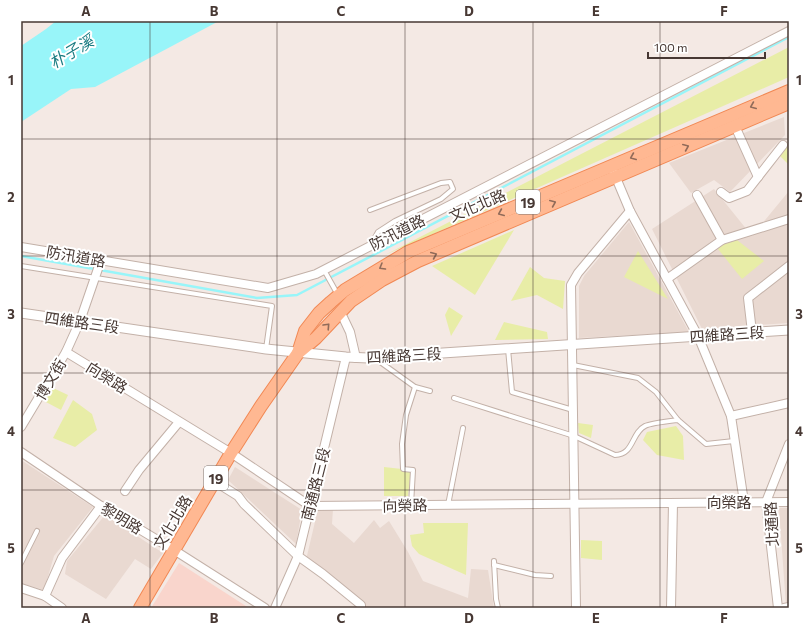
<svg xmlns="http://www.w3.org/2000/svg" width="810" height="629" font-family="Commissioner,'Noto Sans TC',sans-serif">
<rect width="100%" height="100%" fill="#f4e9e4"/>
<g fill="#e9d9d1">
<polygon points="784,117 785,135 730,192 714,180 691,193 669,163"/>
<polygon points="714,189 752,236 789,191 789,323 702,329 652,229"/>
<polygon points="629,222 689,332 579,338 579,286 584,276"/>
<polygon points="21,460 93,507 54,556 44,590 21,583"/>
<polygon points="235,467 302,510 296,544 228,480"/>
<polygon points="779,508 789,508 789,605 786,606"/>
<polygon points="318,509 333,509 332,524 354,543 374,520 380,528 389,521 408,552 423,581 468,598 471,569 488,570 494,608 366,608 306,560"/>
<polygon points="105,515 163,553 151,569 135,559 106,599 65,574 67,561"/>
</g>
<polygon fill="#f9d5cc" points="179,563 249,608 151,608"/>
<g fill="#e8eda7">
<polygon points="789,47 789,77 385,255"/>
<polygon points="789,142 789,165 778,154"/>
<polygon points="514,230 475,295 432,266"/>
<polygon points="737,240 764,261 742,279 718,249 724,242"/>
<polygon points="638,251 668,299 624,277"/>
<polygon points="530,267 544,278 565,281 563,309 537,295 511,301"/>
<polygon points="449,307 463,316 451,336 445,315"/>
<polygon points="504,322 547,332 548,339 495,340"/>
<polygon points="51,387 68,395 61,410 44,401"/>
<polygon points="73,400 92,414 97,430 75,447 53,438"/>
<polygon points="578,423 593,425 591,438 579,433"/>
<polygon points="676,426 683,436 684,460 657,455 643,440 647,432"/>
<polygon points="384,467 411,470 408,496 384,496"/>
<polygon points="423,523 468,523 466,575 419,554 412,546 410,535 424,533"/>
<polygon points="581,540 602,541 602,560 581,558"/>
</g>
<polygon fill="#98f5f9" points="56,21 219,21 95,87 71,89 21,122 21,46 46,29"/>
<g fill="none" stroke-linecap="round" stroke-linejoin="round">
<polyline stroke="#98f5f9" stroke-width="2.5" points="21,256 257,298 297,295 789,37"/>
<g stroke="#c3b1a8" stroke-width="6">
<g id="service">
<polyline points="370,210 441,183 450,182 453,189 441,199 395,221 378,232 372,243"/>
<polyline points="21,266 272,306 266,349"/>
<polyline points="324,270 338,295"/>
<polyline points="508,349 512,392 573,410"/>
<polyline points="376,359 415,387 430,391"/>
<polyline points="573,365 638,378 656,392 678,420 706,444 734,441"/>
<path d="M454 398 574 436 615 455C634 455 631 433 645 426 651 423 670 421 678 420"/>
<polyline points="411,505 413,470 403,469 402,444 406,415 415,387"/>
<polyline points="448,505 463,428"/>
<polyline points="494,561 496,599 498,608"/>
<polyline points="21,563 37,531"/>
<polyline points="494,565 535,575 551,576"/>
</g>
</g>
<g stroke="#c3b1a8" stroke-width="10">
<g id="minor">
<polyline points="735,126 758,177"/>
<polyline points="614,173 630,211 698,336 731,416 744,502"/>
<polyline points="721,192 729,198 747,191 783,145"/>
<polyline points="697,195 722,240"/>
<polyline points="21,247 268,288 316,274 789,31"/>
<polyline points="667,279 722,240 789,219"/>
<polyline points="340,311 350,332 356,358"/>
<polyline points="752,332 748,298 789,266"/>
<polyline points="66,352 231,453 310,506 789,502"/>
<polyline points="731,416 789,403"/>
<polyline points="21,427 66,352 80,321 101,260"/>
<polyline points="21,452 101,506 174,550 265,608"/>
<polyline points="214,481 238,496 244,504 298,556 323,574 361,605 361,608"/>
<polyline points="125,491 139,470 179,422"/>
<polyline points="21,588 45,596 62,608"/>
<polyline points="45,596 62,558 101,506"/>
<polyline points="275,608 298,556 346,357"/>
<polyline points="576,608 571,285 578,273 630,211"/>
<polyline points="671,608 673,503"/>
<polyline points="778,608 766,502 789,444"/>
<polyline points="784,608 789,607"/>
</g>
</g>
<g stroke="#c3b1a8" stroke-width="11">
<polyline id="tertiary" points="21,313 266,349 346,357 368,358 789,330"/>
</g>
<g stroke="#f18854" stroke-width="14">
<g id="primary">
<polyline points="298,353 305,331 319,313 331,302 345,290 408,252 789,91"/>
<polyline points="140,608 231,453 261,406 298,353 316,338 351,301 382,280 418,261 789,103"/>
</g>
</g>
<use href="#service" stroke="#fff" stroke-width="4"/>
<use href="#minor" stroke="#fff" stroke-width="8"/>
<use href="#tertiary" stroke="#fff" stroke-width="9"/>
<use href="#primary" stroke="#ffb892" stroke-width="12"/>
</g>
<defs><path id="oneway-chevron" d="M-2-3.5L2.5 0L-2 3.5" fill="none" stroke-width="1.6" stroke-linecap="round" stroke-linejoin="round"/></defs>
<g stroke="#916b59">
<use href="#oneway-chevron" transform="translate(753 106) rotate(157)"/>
<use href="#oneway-chevron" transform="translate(686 147) rotate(-23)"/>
<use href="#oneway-chevron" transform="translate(633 157) rotate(157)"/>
<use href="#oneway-chevron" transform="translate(553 203) rotate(-23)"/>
<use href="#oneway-chevron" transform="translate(501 213) rotate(157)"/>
<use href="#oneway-chevron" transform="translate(434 255) rotate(-23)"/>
<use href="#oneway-chevron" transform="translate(382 267) rotate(150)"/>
<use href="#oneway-chevron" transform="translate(327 326) rotate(-47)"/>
</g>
<path fill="none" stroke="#473833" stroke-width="1" stroke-opacity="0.55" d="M150 21V608M277 21V608M405 21V608M533 21V608M660 21V608M21 139H789M21 256H789M21 373H789M21 490H789"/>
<g text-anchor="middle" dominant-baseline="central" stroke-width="4" stroke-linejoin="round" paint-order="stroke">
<g fill="#fff" stroke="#7e7470" stroke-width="1">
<rect x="516" y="190" width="24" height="24" rx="3"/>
<rect x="204" y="466" width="24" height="24" rx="3"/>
</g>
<g font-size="14" font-weight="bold" fill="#473833">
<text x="528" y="202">19</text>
<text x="216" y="478">19</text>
</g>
<g font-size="15" fill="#473833" stroke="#fff">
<text transform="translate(477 205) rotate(-23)">文化北路</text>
<text transform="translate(397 232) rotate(-27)">防汛道路</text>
<text transform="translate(76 256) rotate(10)">防汛道路</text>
<text transform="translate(82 322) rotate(8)">四維路三段</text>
<text transform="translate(727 334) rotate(-4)">四維路三段</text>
<text transform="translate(404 355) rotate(-3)">四維路三段</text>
<text transform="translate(107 377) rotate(32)">向榮路</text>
<text transform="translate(50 379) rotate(-59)">博文街</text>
<text transform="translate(315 484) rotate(-76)">南通路三段</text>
<text x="729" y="502">向榮路</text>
<text transform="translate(405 505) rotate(-1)">向榮路</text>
<text transform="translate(122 518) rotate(31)">黎明路</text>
<text transform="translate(172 522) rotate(-59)">文化北路</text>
<text transform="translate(771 524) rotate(-93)">北通路</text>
</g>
<g font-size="16" font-style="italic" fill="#1b7c82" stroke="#fff">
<text transform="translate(71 51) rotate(-31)">朴子溪</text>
</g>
</g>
<rect width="810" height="629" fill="none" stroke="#ffffff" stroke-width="44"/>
<path d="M648 52v6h117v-6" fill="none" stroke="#473833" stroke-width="2"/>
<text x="654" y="52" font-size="12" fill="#473833" stroke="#ffffff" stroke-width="3" paint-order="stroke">100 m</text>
<rect x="22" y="22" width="766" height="585" fill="none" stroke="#473833" stroke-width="1.5"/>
<g font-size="13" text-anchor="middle" font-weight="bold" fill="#473833">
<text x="86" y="16">A</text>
<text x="214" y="16">B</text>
<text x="341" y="16">C</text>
<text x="469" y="16">D</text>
<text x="596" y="16">E</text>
<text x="724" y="16">F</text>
<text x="11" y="85">1</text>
<text x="799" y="85">1</text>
<text x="11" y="202">2</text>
<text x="799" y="202">2</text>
<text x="11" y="319">3</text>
<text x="799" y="319">3</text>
<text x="11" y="436">4</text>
<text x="799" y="436">4</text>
<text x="11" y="553">5</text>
<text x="799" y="553">5</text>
<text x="86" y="623">A</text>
<text x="214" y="623">B</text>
<text x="341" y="623">C</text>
<text x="469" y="623">D</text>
<text x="596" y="623">E</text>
<text x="724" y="623">F</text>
</g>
</svg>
